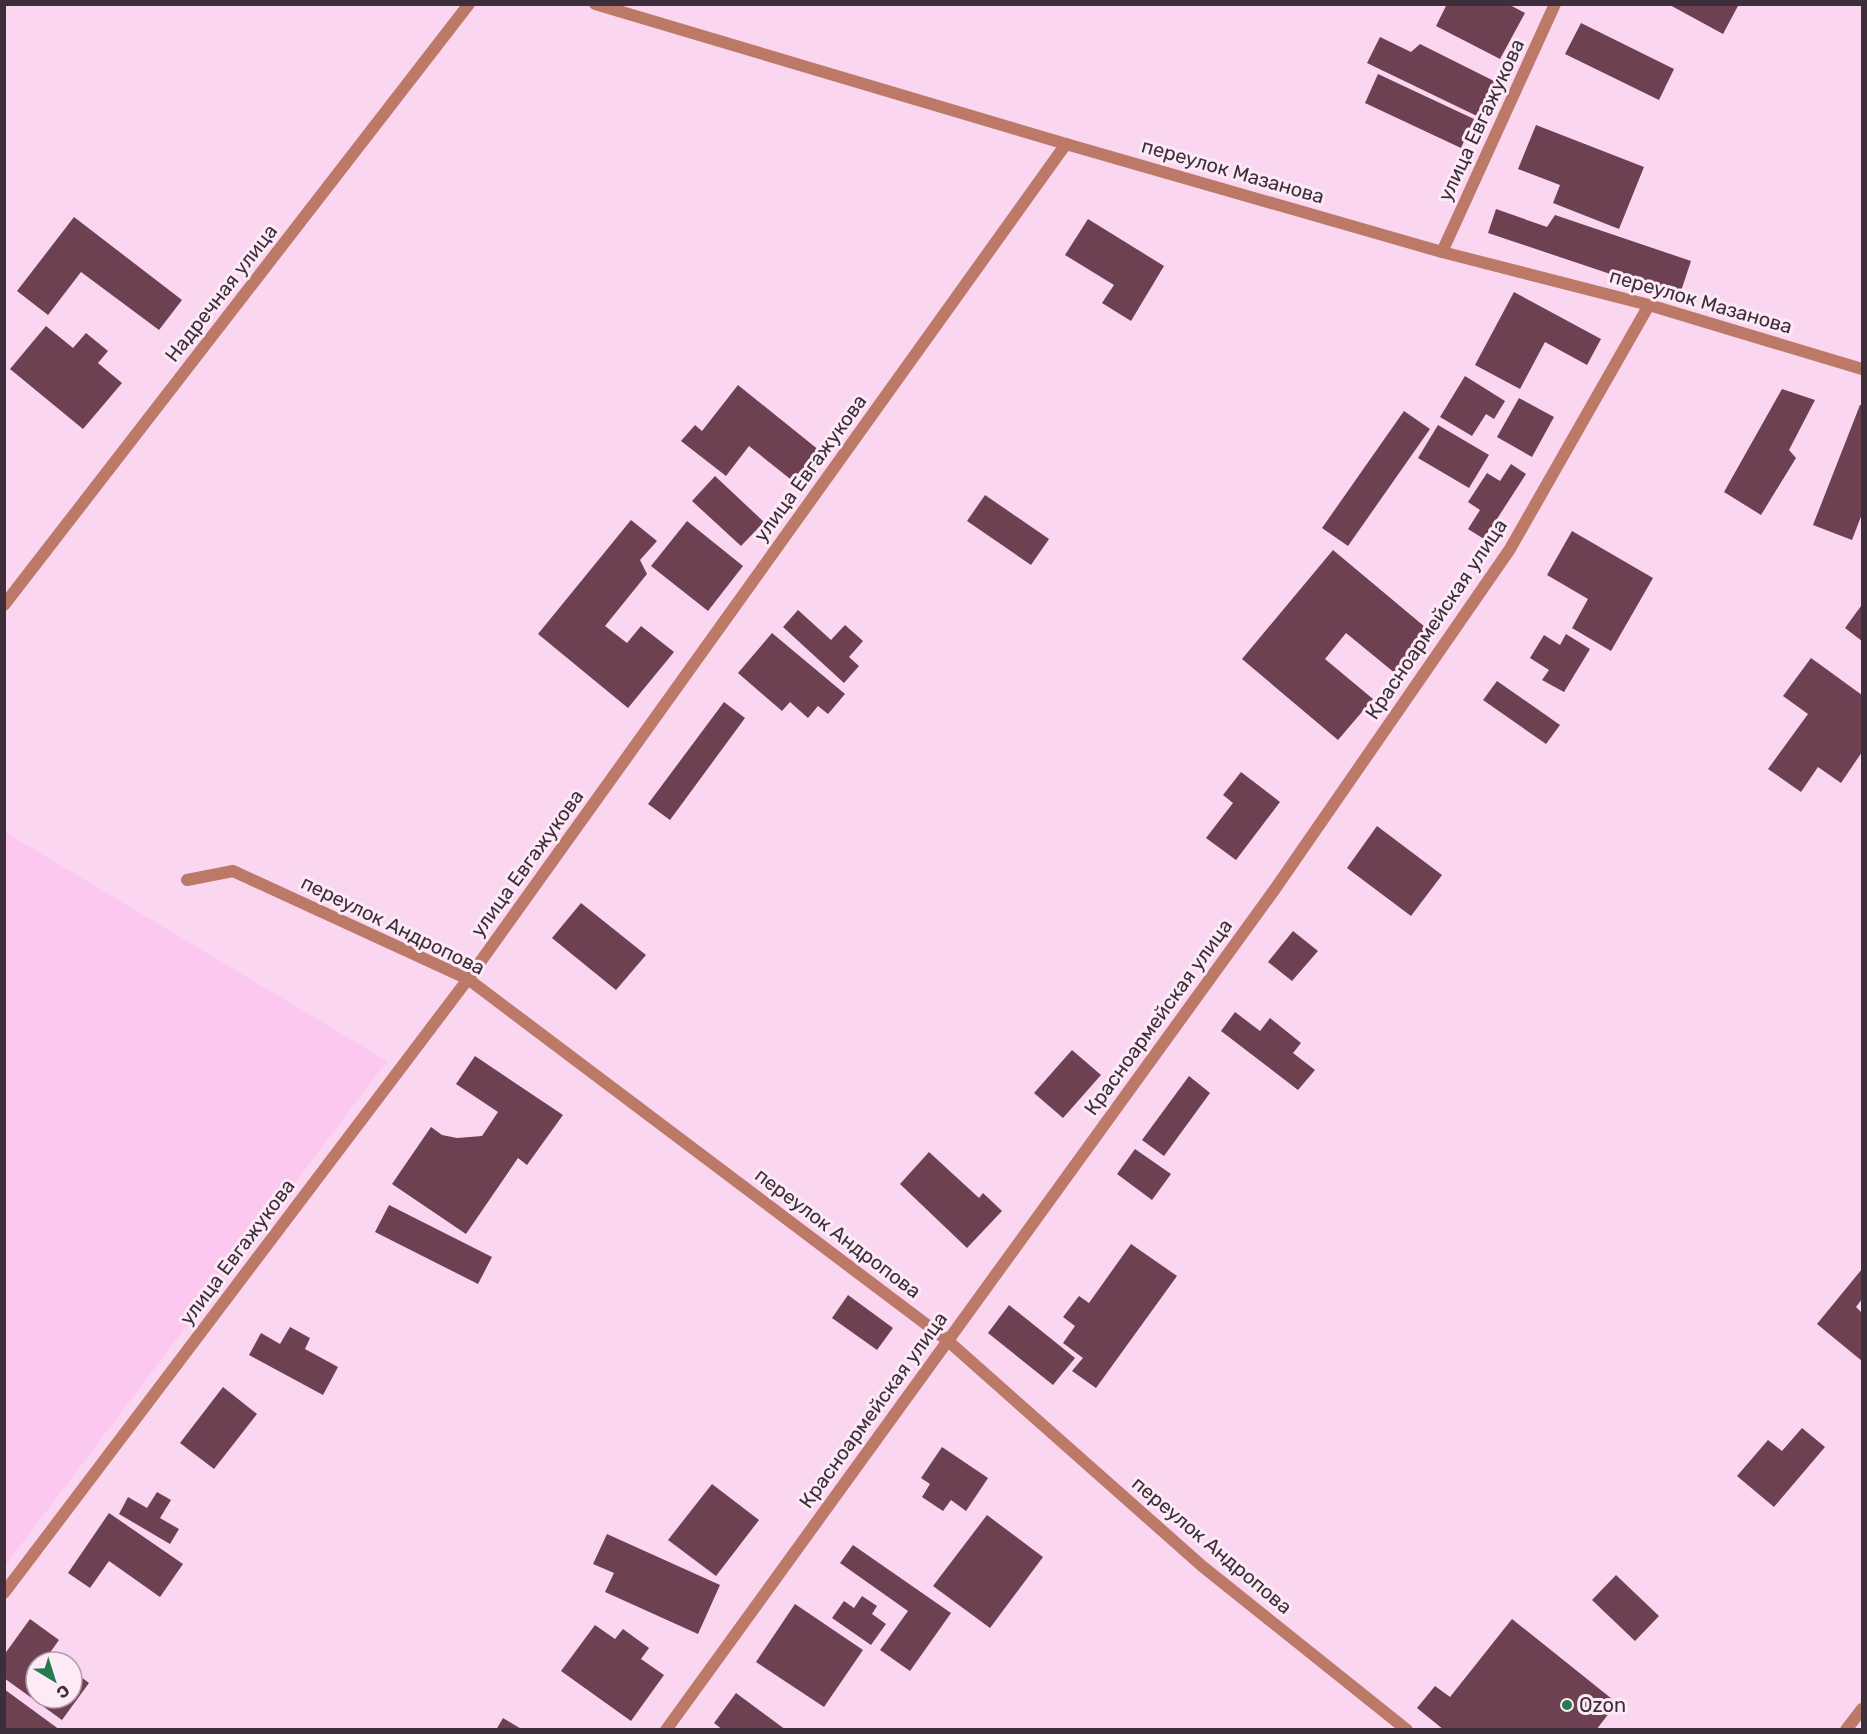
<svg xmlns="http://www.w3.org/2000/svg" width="1867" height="1734" font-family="Rubik,sans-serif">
<rect width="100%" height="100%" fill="#fbd6f1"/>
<polygon fill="#fcc8ef" points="5,832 387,1061 5,1566"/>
<g fill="#6e4152">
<polygon points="1447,4 1508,4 1525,13 1500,59 1436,26"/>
<polygon points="1668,4 1739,4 1723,34"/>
<polygon points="1581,23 1674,69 1659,100 1565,54"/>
<polygon points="1380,37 1411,52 1420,44 1496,82 1479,117 1367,63"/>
<polygon points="1378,74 1474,119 1461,148 1365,103"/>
<polygon points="1536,125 1644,167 1619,229 1553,203 1560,185 1518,169"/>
<polygon points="1496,209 1547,227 1555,215 1691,261 1679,297 1488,233"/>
<polygon points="74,217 182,300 159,330 81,272 48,315 17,291"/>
<polygon points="1088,219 1164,266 1131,321 1102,303 1114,285 1065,255"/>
<polygon points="1514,292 1601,339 1587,365 1545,342 1520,389 1475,365"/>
<polygon points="46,326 73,348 86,333 108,351 98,363 122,383 83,429 10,369"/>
<polygon points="1465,376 1505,401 1494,419 1486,414 1472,436 1440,417"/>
<polygon points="738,385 825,455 799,486 749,446 726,476 681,441 695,425 702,431"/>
<polygon points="1782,389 1815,400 1789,450 1796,458 1761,515 1724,492"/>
<polygon points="1519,398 1554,417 1532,457 1497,437"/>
<polygon points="1860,405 1862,405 1862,514 1852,540 1813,525"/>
<polygon points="1404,411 1430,429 1348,546 1322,528"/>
<polygon points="1438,425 1489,455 1469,488 1418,458"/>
<polygon points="1511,464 1526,474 1484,539 1468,529 1480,510 1468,502 1487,473 1500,481"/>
<polygon points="715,476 764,522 741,546 692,501"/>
<polygon points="985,495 1049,539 1031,565 967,521"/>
<polygon points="631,520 657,541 640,560 647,574 605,626 627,643 641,626 674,652 628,708 538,634"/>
<polygon points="687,521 743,566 708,611 651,566"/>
<polygon points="1572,531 1653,578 1611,651 1572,628 1588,599 1547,575"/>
<polygon points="1333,550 1431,632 1396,674 1346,633 1325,659 1373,699 1338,740 1242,659"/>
<polygon points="1861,606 1862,608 1862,641 1845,628"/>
<polygon points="798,610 831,640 845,625 863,641 849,657 859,666 844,683 783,627"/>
<polygon points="772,633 845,694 828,714 818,706 808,718 790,702 782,711 738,673"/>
<polygon points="1566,634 1590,649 1564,692 1542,680 1549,670 1530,658 1544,635 1560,645"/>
<polygon points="1811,658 1862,695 1862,752 1841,783 1818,767 1801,792 1768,769 1808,714 1783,696"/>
<polygon points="1497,681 1560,725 1546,744 1483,700"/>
<polygon points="724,702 745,718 670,820 648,804"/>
<polygon points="1241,772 1280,802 1236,860 1206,838 1233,803 1223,795"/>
<polygon points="1377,826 1442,875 1411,916 1347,868"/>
<polygon points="581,903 646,955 616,990 552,938"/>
<polygon points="1293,931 1318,951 1292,981 1268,962"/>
<polygon points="1235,1012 1260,1031 1270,1018 1301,1043 1293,1053 1315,1070 1298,1090 1221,1031"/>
<polygon points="1072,1050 1101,1075 1063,1118 1034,1093"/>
<polygon points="475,1056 563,1115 527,1165 518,1158 466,1234 392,1184 431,1127 442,1135 457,1138 482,1136 498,1112 456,1084"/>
<polygon points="1189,1076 1210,1093 1164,1156 1142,1140"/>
<polygon points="1135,1149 1171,1174 1152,1200 1117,1174"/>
<polygon points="929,1152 979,1198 983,1193 1002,1211 967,1248 900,1184"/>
<polygon points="389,1205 492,1257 478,1284 375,1232"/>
<polygon points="1131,1244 1177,1276 1096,1388 1072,1371 1083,1358 1063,1343 1075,1326 1063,1317 1079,1296 1089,1303"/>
<polygon points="1862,1269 1862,1299 1856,1307 1862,1313 1862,1361 1817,1324"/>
<polygon points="848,1295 893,1328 877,1350 832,1318"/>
<polygon points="1009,1305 1075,1358 1053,1385 988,1333"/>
<polygon points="290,1327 310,1338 305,1349 338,1367 323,1395 249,1355 261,1333 280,1344"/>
<polygon points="223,1387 257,1414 214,1469 180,1443"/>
<polygon points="1802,1428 1825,1447 1774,1507 1737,1476 1768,1440 1782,1451"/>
<polygon points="942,1447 988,1478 966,1511 951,1500 943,1511 922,1497 930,1484 921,1478"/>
<polygon points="712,1484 759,1520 716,1576 668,1540"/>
<polygon points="157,1492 171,1500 160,1518 179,1529 170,1544 119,1514 128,1497 147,1508"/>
<polygon points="109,1513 183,1564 160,1597 109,1561 90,1588 68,1573"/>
<polygon points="987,1515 1043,1557 990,1628 933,1586"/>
<polygon points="607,1534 720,1585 698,1634 605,1592 614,1573 593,1564"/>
<polygon points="853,1545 951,1613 910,1671 880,1650 908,1611 840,1563"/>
<polygon points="1616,1575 1659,1616 1635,1641 1592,1600"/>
<polygon points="862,1596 877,1606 872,1614 886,1624 871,1645 832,1618 844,1601 854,1608"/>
<polygon points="795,1604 863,1650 824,1707 756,1662"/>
<polygon points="30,1619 59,1640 49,1654 60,1662 36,1662 36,1698 72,1698 72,1670 89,1683 62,1720 4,1678 4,1655"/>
<polygon points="1512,1619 1617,1703 1596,1730 1444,1730 1417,1708 1435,1686 1450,1697"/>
<polygon points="595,1625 615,1639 623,1629 649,1648 641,1659 664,1675 631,1721 561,1671"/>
<polygon points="4,1689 60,1730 4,1730"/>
<polygon points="736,1693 786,1730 723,1730 714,1723"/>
<polygon points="503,1718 523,1730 496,1730"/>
</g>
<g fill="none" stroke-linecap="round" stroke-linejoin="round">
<g stroke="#bc7968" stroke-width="12">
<polyline points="595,4 1066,144 1442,252 1649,305 1862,369"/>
<polyline points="1442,252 1555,4"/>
<polyline points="4,605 469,4"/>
<polyline points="187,880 233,871 468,979 947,1340 1202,1566 1407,1730"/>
<polyline points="4,1593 468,979 1066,144"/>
<polyline points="666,1730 1275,889 1510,549 1649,305"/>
</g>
<polyline stroke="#bc7968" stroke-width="12" points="1846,1730 1862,1709"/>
</g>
<circle fill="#277a4c" stroke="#fceaf7" stroke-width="2" cx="1567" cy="1705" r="6"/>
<g text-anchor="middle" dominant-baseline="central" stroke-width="6" stroke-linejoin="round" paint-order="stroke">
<g font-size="20" fill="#3e2d3a" stroke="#fceaf7">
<text transform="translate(1481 120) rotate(-65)">улица Евгажукова</text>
<text transform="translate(1233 171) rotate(16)">переулок Мазанова</text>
<text transform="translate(221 293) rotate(-52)">Надречная улица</text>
<text transform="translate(1701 301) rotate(16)">переулок Мазанова</text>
<text transform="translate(810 468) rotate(-54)">улица Евгажукова</text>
<text transform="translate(1436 619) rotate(-56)">Красноармейская улица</text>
<text transform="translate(527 863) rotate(-54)">улица Евгажукова</text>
<text transform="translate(393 925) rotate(26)">переулок Андропова</text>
<text transform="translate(1158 1017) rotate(-54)">Красноармейская улица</text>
<text transform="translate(838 1233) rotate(37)">переулок Андропова</text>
<text transform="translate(237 1252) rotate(-53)">улица Евгажукова</text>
<text transform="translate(873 1410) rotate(-54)">Красноармейская улица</text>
<text transform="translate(1212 1545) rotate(40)">переулок Андропова</text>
</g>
<g font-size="20" fill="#3e2d3a" stroke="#fceaf7" text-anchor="start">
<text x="1579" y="1705">Ozon</text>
</g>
</g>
<rect width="1867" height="1734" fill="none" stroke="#3e2d3a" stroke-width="12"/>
<g transform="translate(54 1680) rotate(142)"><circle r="28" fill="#fceaf7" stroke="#b09eab" stroke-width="1.5"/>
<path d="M0-4.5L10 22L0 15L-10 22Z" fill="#277a4c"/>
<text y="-9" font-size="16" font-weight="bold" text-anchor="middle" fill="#3e2d3a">С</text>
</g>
</svg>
